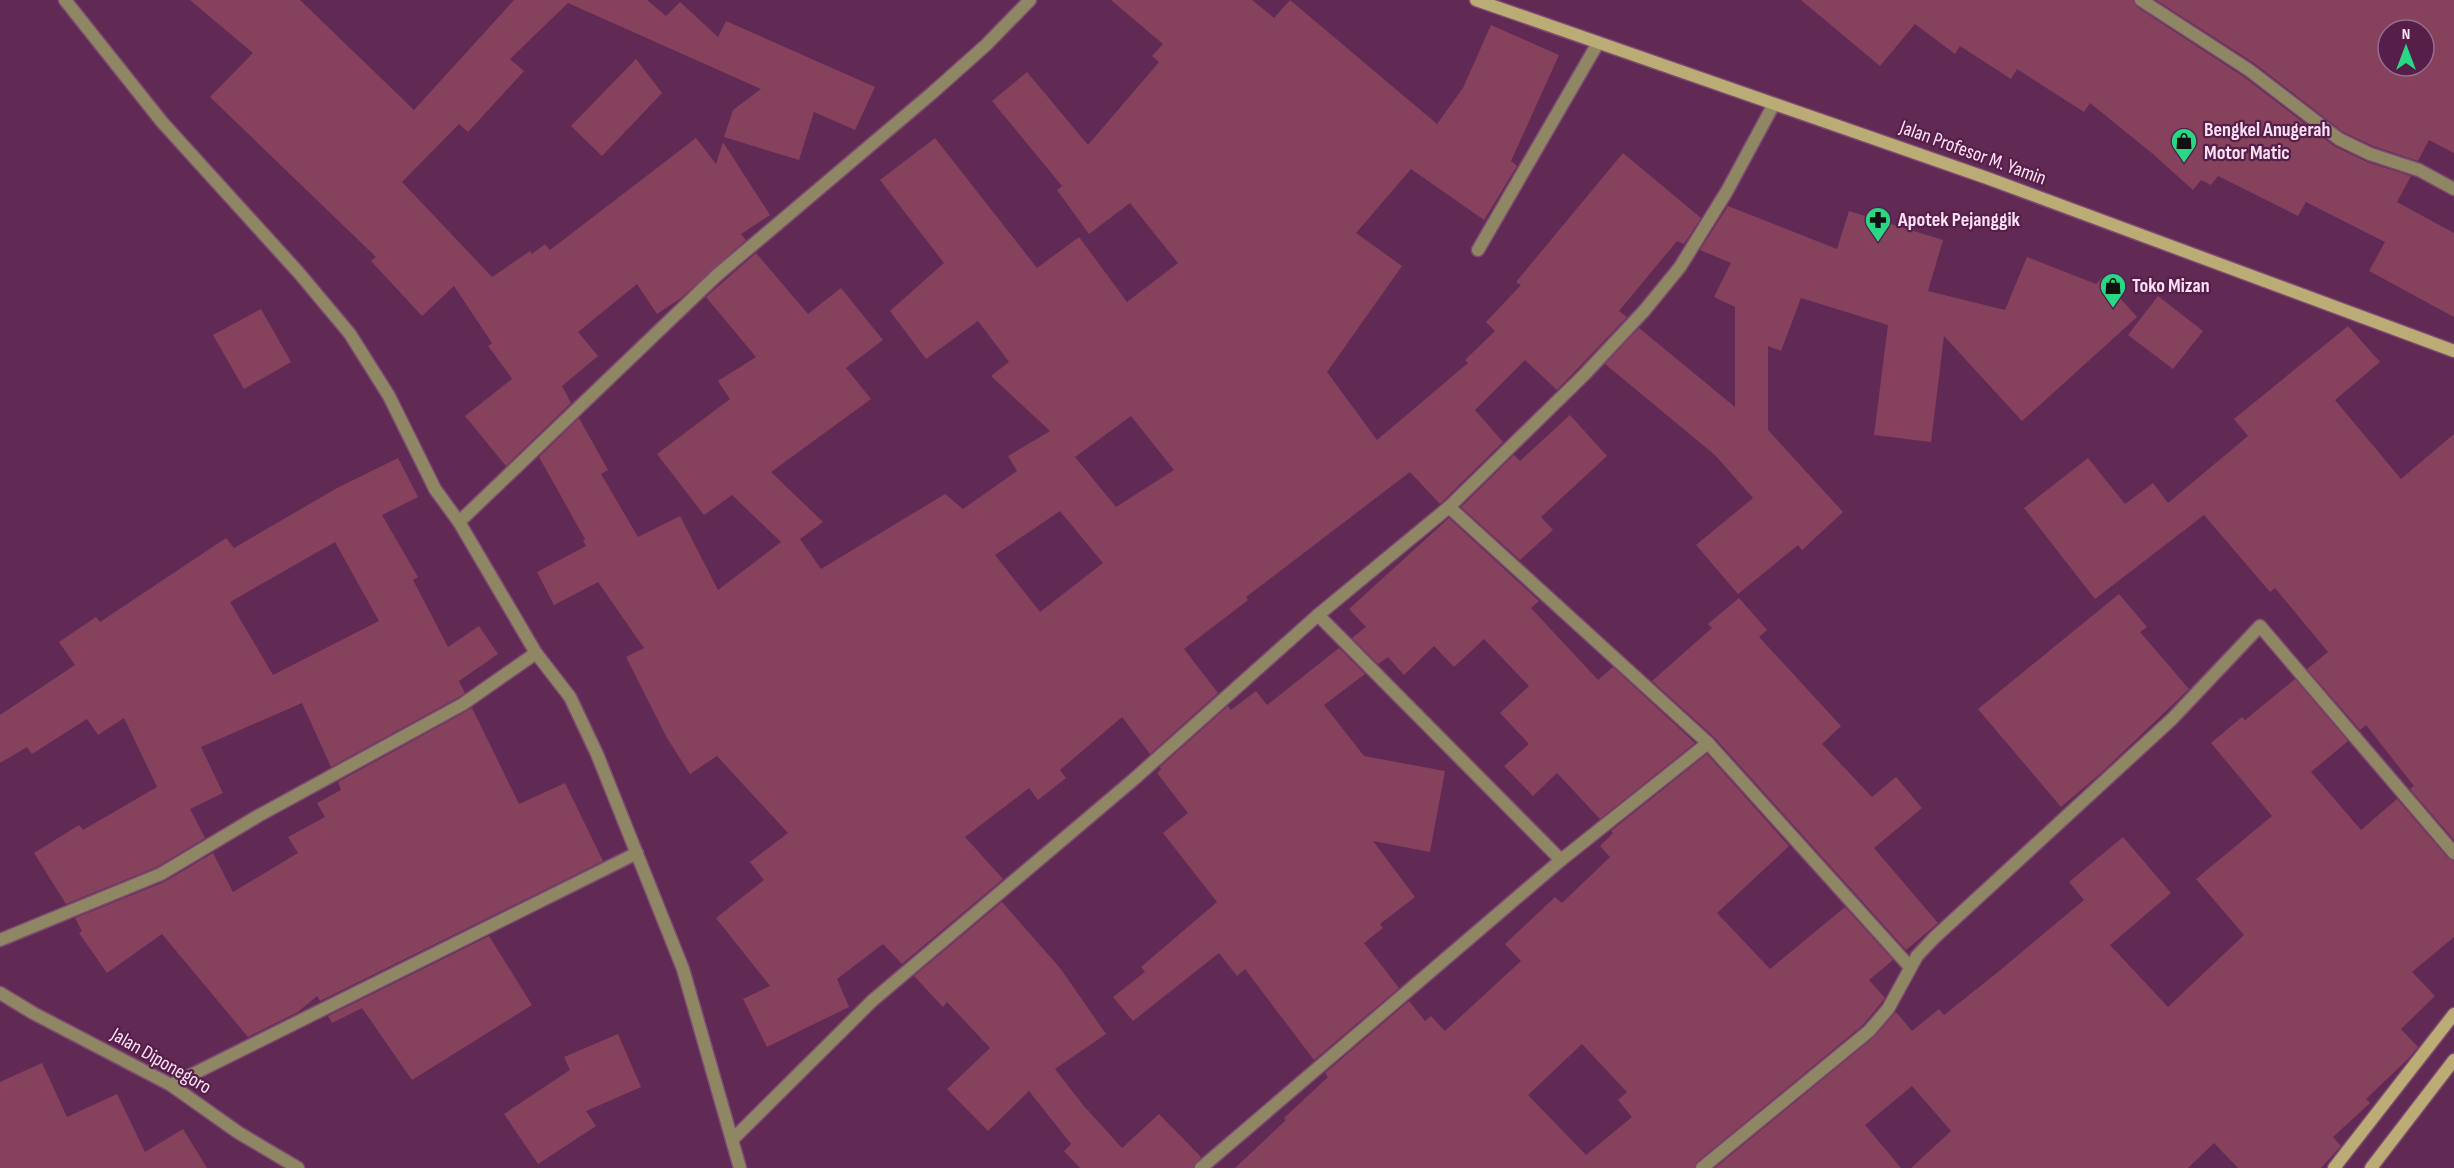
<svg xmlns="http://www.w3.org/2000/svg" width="2454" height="1168" font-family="'Sofia Sans Condensed',sans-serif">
<rect width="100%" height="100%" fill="#612a55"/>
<g fill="#86415d" fill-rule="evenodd">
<polygon points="190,0 300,0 414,110 514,0 647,0 666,16 680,2 718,37 726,21 875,87 855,130 814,112 799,160 724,137 733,110 761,89 568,3 510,59 524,71 468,132 459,124 402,182 492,277 530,251 532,254 545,244 550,250 696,138 716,164 723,142 770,215 741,234 746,240 681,298 657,314 637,284 578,332 598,356 562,386 571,403 506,466 465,416 512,379 511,377 488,346 492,343 454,286 422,316 371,261 376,257 210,97 253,53"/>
<path d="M1111 0H1252L1274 18 1290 0 1437 124 1463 88 1491 25 1559 55 1511 161 1517 166 1484 220 1411 169 1356 233 1402 266 1327 372 1377 440 1468 363 1465 360 1495 331 1486 322 1521 285 1516 282 1623 153 1701 218 1684 244 1677 241 1619 311 1627 317 1557 390 1525 360 1475 410 1503 442 1443 501 1440 504 1410 472 1246 597 1248 600 1184 649 1218 693 1150 754 1122 717 1060 770 1066 778 1038 800 1029 788 965 837 1003 879 902 964 883 944 837 979 849 1007 767 1047 743 999 770 986 716 918 764 880 750 862 788 833 717 756 690 774 667 738 626 657 644 648 598 582 554 605 537 572 586 546 583 540 585 539 539 457 579 418 608 470 601 474 638 537 680 516 718 590 781 542 732 495 704 515 657 454 730 399 718 381 756 357 706 297 756 253 808 314 841 288 883 340 846 368 871 399 771 472 823 522 800 539 821 569 945 494 963 509 1017 471 1008 456 1050 431 991 376 1009 362 978 321 926 359 890 311 944 263 880 180 935 138 1037 268 1079 237 1127 302 1178 263 1130 203 1089 234 1057 190 1062 186 992 101 1027 72 1088 145 1159 62 1152 56 1163 44ZM1131 416 1174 470 1116 507 1075 457ZM1060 511 1103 563 1040 612 995 555Z"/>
<polygon points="1801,0 2133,0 2137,7 2244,77 2334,146 2367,162 2411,176 2397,202 2454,233 2454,317 2369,271 2385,242 2306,202 2298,216 2218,176 2211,185 2201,180 2193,190 2153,154 2090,103 2084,112 2017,69 2011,79 1960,46 1955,54 1915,24 1880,66"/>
<path d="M2156 0H2454V153L2429 140 2418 161 2373 146 2343 132 2254 63ZM2388 30H2424V66H2388Z"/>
<polygon points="636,59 662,93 602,156 571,126"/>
<polygon points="1728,206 1837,249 1849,211 1943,240 1928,291 2005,310 2027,257 2096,284 2102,278 2137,317 2022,421 1944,336 1931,442 1874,435 1888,325 1801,298 1781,351 1768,346 1768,430 1843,512 1802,550 1798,545 1738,594 1696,545 1753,498 1715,455 1605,364 1639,328 1735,407 1735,307 1714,297 1731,263 1700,250"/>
<polygon points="2158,296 2203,331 2173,369 2128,335"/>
<polygon points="261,309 291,362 244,389 213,335"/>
<polygon points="2348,326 2380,362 2335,400 2401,479 2454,434 2454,840 2410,789 2414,786 2366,725 2360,730 2307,669 2328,652 2275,588 2270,592 2204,515 2095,599 2024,508 2088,458 2125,504 2153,483 2168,503 2248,436 2234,419"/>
<polygon points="1570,415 1607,456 1541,517 1553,530 1520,560 1461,507 1514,455 1520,461"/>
<path d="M398 458 418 497 382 515 418 577 413 580 448 647 479 626 498 654 459 681 465 693 459 697 331 767 302 703 201 747 223 793 190 809 205 838 157 867 66 904 34 853 79 825 83 830 157 787 124 718 98 735 87 719 32 754 27 747 0 763V715L75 665 59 642 96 617 100 622 226 538 234 548 337 488ZM335 542 379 621 273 675 230 602Z"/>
<polygon points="1449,518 1539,601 1531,608 1598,680 1613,667 1695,743 1600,819 1557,773 1533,796 1504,766 1529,744 1500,713 1529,686 1484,639 1454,667 1434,646 1404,675 1388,657 1378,664 1352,638 1366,627 1349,609"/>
<polygon points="2119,594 2147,627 2140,632 2189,689 2101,773 2061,807 1978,709"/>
<polygon points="1739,598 1767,630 1759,637 1841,726 1822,744 1872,797 1896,777 1922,808 1874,848 1938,923 1906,950 1714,737 1652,681 1712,628 1708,624"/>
<polygon points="1339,648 1365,674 1324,705 1364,756 1445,771 1430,852 1373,841 1415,897 1380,924 1383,928 1364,943 1399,988 1314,1060 1245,969 1237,976 1219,953 1133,1021 1113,997 1145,972 1141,967 1217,902 1163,833 1188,813 1157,773 1161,769 1160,767 1228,706 1231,710 1256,691 1267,705"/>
<polygon points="2295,679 2348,741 2311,772 2361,830 2397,799 2448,858 2454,861 2454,937 2412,972 2435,996 2401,1029 2418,1047 2408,1059 2366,1099 2370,1103 2333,1137 2341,1146 2321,1168 2238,1168 2214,1143 2188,1168 1911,1168 1951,1131 1912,1086 1865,1125 1901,1168 1715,1168 1874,1037 1896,1012 1912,1031 1939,1009 1944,1015 1998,972 2084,900 2069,882 2123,837 2171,893 2110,945 2168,1007 2244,935 2196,879 2272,816 2211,743 2242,717 2245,720"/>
<polygon points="472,708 519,804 565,783 603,861 320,1001 317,996 298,1012 248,1037 162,934 107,973 79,933 82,931 75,918 164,882 213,853 233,892 298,853 288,837 325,817 317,803 341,790 338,782"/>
<path d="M1707 754 1789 846 1717 913 1770 969 1845 907 1893 960 1869 980 1885 998 1863 1025 1697 1162 1694 1168H1235L1286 1120 1284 1118 1328 1077 1325 1073 1409 1001 1425 1021 1431 1016 1445 1031 1521 961 1505 944 1555 897 1562 903 1610 857 1600 846 1613 833 1611 831ZM1582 1044 1627 1092 1618 1100 1632 1117 1586 1155 1528 1095Z"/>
<polygon points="1002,902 1060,968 1106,1034 1055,1069 1083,1105 1122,1148 1159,1114 1201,1157 1193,1168 1080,1168 1064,1151 1071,1144 1029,1091 988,1131 947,1089 990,1048 947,1002 943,1007 914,976"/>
<polygon points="489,936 532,1005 412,1080 362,1008 332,1023 328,1016"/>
<polygon points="618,1034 641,1087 586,1111 596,1126 538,1164 504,1114 570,1070 564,1057"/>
<polygon points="42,1063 67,1117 117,1094 145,1152 183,1129 207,1168 0,1168 0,1082"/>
</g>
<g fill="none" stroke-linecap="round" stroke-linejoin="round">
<g stroke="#7d4b72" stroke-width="15">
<g id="pedestrian">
<polyline points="65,0 162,122 299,273 350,334 389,396 435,489 459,522 536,653 570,697 597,754 683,969 740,1168"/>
<polyline points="1449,507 1708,743 1910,967"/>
<polyline points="0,940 161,874 258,816 463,704 536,653"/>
<polyline points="171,1085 637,853"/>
<polyline points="733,1139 872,1001 1133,780 1318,615 1449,507 1584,375 1644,311 1680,267 1727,191 1774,104"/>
<polyline points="1702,1168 1869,1031 1888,1009 1917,956 1934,938 2172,719 2260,626 2454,853"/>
</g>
</g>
<g stroke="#7d4b72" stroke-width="15">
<g id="minor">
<polyline points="2141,0 2249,70 2339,139 2370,154 2419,170 2454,189"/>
<polyline points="1478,250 1598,43"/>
<polyline points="459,522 716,276 931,94 986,45 1030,0"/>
<polyline points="1318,615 1561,860"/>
<polyline points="1201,1168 1561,860 1708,743"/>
</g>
</g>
<g stroke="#7d4b72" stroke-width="15">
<polyline id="tertiary" points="0,993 33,1013 171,1085 239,1133 298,1168"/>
</g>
<g stroke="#7d4b72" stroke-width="15">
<g id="secondary">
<polyline points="1476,0 1987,178 2454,351"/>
<polyline points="2334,1168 2454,1014"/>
<polyline points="2371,1168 2454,1060"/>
</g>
</g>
<use href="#pedestrian" stroke="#8f8663" stroke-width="12"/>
<use href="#minor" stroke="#8f8663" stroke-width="12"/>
<use href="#tertiary" stroke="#8f8663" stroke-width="12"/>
<use href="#secondary" stroke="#baac74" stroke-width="12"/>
</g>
<defs>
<g id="shop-pin" transform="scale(1.35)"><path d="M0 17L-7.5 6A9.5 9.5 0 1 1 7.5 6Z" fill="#28d885" stroke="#551f4a"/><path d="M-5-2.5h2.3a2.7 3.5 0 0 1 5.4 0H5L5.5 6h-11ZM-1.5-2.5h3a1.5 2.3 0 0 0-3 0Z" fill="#111"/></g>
<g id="pharmacy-pin" transform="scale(1.35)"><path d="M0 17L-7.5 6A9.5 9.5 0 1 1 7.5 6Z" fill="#28d885" stroke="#551f4a"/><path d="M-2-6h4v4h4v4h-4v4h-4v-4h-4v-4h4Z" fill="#111"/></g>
</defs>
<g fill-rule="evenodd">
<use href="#shop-pin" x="2184" y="141"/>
<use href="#pharmacy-pin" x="1878" y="220"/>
<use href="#shop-pin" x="2113" y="286"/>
</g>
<g text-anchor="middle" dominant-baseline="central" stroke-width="4.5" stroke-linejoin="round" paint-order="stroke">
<g font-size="20" font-weight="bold" fill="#fce0f4" stroke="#551f4a" text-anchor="start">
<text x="2204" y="130">Bengkel Anugerah<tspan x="2204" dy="23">Motor Matic</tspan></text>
<text x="1898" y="220">Apotek Pejanggik</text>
<text x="2132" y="286">Toko Mizan</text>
</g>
<g font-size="20" fill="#fce0f4" stroke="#551f4a">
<text transform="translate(1973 153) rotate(20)">Jalan Profesor M. Yamin</text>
<text transform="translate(161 1061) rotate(30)">Jalan Diponegoro</text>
</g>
</g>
<g transform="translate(2406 48)"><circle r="28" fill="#551f4a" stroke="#986c8e" stroke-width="1.5"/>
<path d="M0-4.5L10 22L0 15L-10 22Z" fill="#28d885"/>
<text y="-9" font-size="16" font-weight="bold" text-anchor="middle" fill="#fce0f4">N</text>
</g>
</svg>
